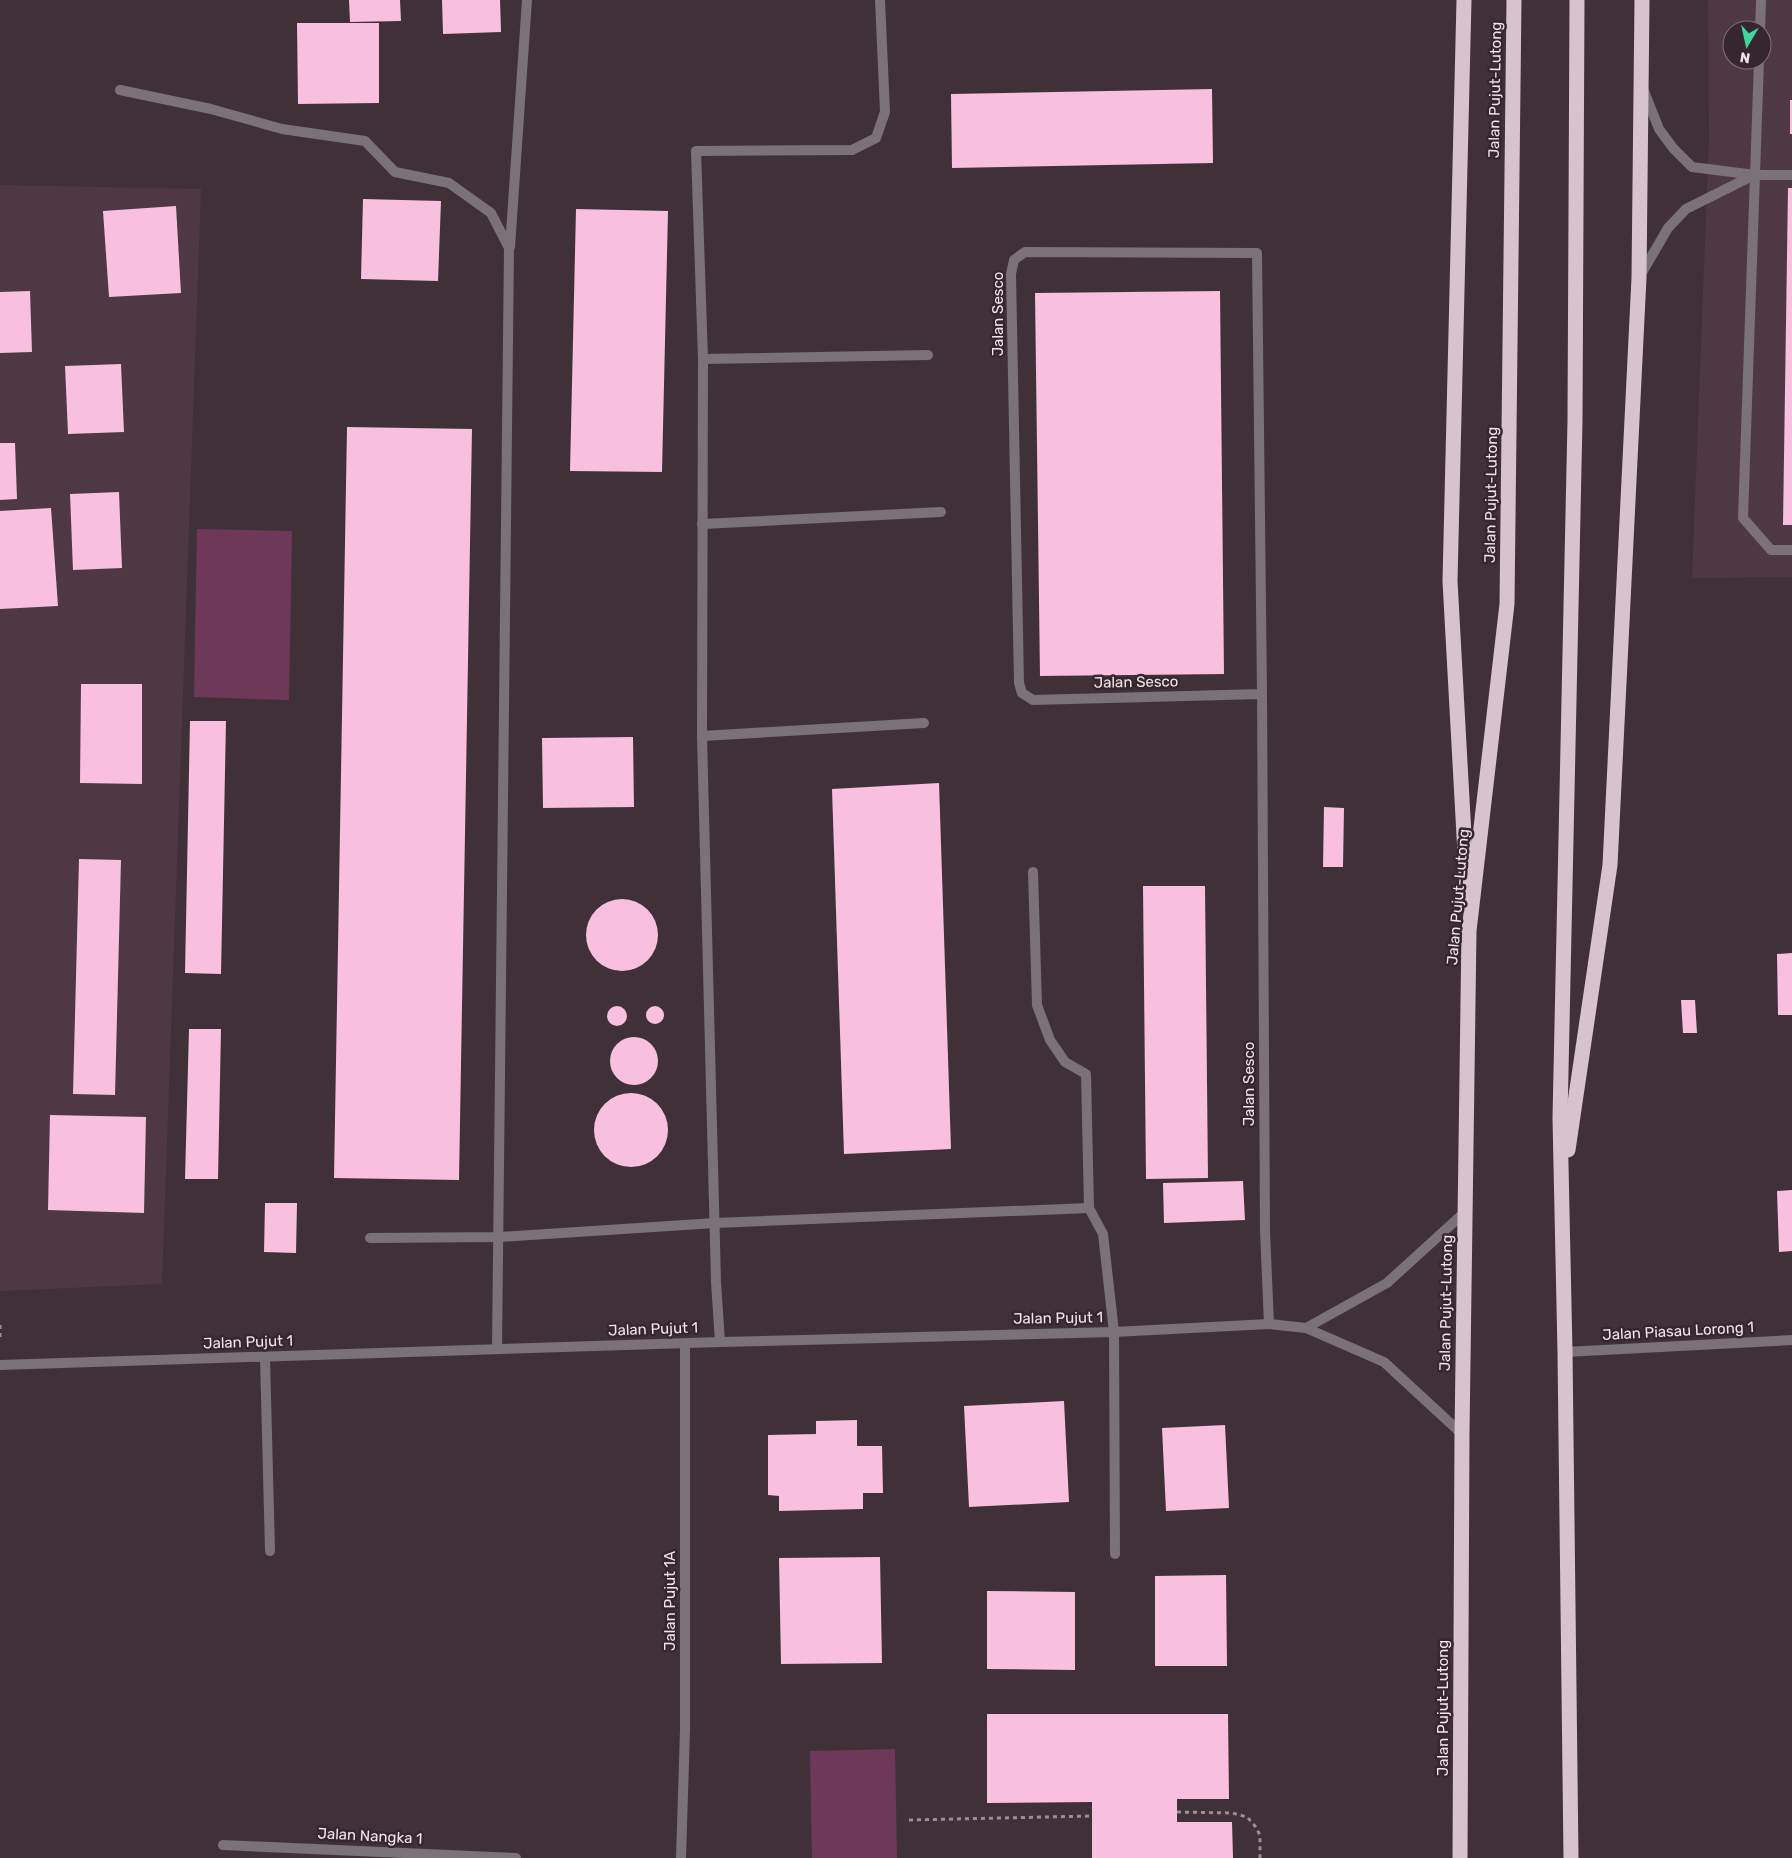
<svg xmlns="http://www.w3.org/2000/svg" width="1792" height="1858" font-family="Rubik,sans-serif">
<rect width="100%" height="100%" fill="#403139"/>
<g fill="#4e3844" fill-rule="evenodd">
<path d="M1708 0H1792V577L1692 578 1709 138ZM1732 30H1762V60H1732Z"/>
<polygon points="0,185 201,189 162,1284 0,1291"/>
</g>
<g fill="#6e3858">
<polygon points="197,529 292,531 289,700 194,697"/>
<polygon points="895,1749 897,1858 812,1858 810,1751"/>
</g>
<g fill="#f8bfde">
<polygon points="349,0 400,0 401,21 350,22"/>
<polygon points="442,0 500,0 501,32 443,34"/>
<polygon points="297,23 379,23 379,103 298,104"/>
<polygon points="1212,89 1213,163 952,168 951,94"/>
<rect x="1790" y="100" width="2" height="34"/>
<polygon points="1788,188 1792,188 1792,525 1783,525"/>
<polygon points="363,199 441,201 438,281 361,279"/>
<polygon points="176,206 181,293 109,297 103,211"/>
<polygon points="576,209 668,211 662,472 570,471"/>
<polygon points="30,291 32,352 0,353 0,292"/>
<polygon points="1220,291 1224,674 1040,676 1035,293"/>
<polygon points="121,364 124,432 68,434 65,366"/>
<polygon points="347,427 472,429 459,1180 334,1178"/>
<polygon points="0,443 15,443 17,499 0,500"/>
<polygon points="119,492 122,568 73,570 70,494"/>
<polygon points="51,508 58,606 0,609 0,511"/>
<polygon points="81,684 142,684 142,784 80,783"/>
<polygon points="190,721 226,721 221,974 185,973"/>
<polygon points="633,737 634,807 543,808 542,738"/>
<polygon points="939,783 951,1149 844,1154 832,789"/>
<polygon points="1324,807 1344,808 1343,867 1323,867"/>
<polygon points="79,859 121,860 115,1095 73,1094"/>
<polygon points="1143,886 1205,886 1208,1178 1146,1179"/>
<circle cx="622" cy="935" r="36"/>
<polygon points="1792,953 1792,1015 1778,1015 1777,954"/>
<polygon points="1681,1000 1695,1000 1697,1033 1683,1033"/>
<circle cx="655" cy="1015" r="9"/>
<circle cx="617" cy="1016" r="10"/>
<polygon points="189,1029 221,1029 218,1179 185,1179"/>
<circle cx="634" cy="1061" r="24"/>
<circle cx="631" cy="1130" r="37"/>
<polygon points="50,1115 146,1117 144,1213 48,1210"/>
<polygon points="1243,1181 1245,1220 1164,1223 1163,1183"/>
<polygon points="1792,1190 1792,1251 1779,1252 1777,1191"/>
<polygon points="265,1203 297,1203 296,1253 264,1252"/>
<polygon points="1064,1401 1069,1502 969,1507 964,1406"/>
<polygon points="857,1420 857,1446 882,1446 883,1493 863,1493 863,1509 779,1511 779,1496 768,1495 768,1435 816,1434 816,1421"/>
<polygon points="1225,1425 1229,1508 1166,1511 1162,1428"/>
<polygon points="880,1557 882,1663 781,1664 779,1558"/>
<polygon points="1226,1575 1227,1666 1155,1666 1155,1576"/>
<polygon points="987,1591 1075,1592 1075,1670 987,1669"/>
<polygon points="987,1714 1228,1714 1229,1799 1177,1799 1177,1822 1232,1822 1233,1858 1092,1858 1092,1802 987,1803"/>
</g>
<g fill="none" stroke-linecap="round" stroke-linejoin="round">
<g stroke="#9a8e94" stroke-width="3" stroke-dasharray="4 4" stroke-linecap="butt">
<polyline points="0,1325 0,1339"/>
<polyline points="1177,1812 1232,1813 1247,1817 1255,1826 1260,1835 1260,1858"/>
<polyline points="909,1820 1092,1816"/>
</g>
<g stroke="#7a7276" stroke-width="10">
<polyline points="1760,30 1761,0"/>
<polyline points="1759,60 1743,518 1771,550 1792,550"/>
<polyline points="120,90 211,109 282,129 365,141 395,172 449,183 491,213 509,248 497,1349"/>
<polyline points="1644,91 1659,129 1673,148 1692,167 1755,175 1792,175"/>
<polyline points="510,247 527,0"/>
<polyline points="1640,276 1668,228 1686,209 1754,175"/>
<polyline points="703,359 928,355"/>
<polyline points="702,524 941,512"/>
<polyline points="1262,694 1033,700 1022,693 1019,683 1011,274 1014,260 1025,252 1257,253 1262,694 1265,1231 1269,1324"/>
<polyline points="702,736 924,723"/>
<polyline points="1089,1208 1103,1234 1114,1332"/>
<polyline points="370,1238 500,1237 715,1223 1089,1208 1086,1074 1065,1062 1050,1040 1037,1005 1033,872"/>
<polyline points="720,1342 716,1282 702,736 703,359 696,151 852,150 876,138 885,112 880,0"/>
</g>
<g stroke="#7a7276" stroke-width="10">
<polyline points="1306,1328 1387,1283 1465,1212"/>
<polyline points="1114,1332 1115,1554"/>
<polyline points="1565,1352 1792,1340"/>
<polyline points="265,1357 270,1551"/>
<polyline points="0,1365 720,1342 1114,1332 1269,1324 1306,1328 1384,1362 1462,1434"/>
<polyline points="223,1845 516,1858"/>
<polyline points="681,1858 685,1730 685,1344"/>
</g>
<g stroke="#d7c3cd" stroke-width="15">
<polyline points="1464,0 1450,581 1467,890"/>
<polyline points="1568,1150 1610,865 1639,278 1642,0"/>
<polyline points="1460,1858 1462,1434 1469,931 1507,604 1514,0"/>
<polyline points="1571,1858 1565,1352 1560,1118 1575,421 1577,0"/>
</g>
</g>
<g text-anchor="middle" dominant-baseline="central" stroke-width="5" stroke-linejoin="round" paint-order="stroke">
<g font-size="15" fill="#eee4e9" stroke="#36272f">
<text transform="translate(1495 90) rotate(-89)">Jalan Pujut-Lutong</text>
<text transform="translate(998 314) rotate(-90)">Jalan Sesco</text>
<text transform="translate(1491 495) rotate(-89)">Jalan Pujut-Lutong</text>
<text transform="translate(1136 682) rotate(-1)">Jalan Sesco</text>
<text transform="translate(1458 897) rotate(-85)">Jalan Pujut-Lutong</text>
<text transform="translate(1249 1084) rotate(-90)">Jalan Sesco</text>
<text transform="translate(1446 1303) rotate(-89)">Jalan Pujut-Lutong</text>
<text transform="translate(1058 1318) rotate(-1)">Jalan Pujut 1</text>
<text transform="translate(653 1329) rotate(-2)">Jalan Pujut 1</text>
<text transform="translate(1678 1331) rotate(-3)">Jalan Piasau Lorong 1</text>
<text transform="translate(248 1342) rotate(-2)">Jalan Pujut 1</text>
<text transform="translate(670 1601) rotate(-90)">Jalan Pujut 1A</text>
<text transform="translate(1443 1708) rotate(-90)">Jalan Pujut-Lutong</text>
<text transform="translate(370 1836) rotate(3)">Jalan Nangka 1</text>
</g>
</g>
<g transform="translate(1747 45) rotate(189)"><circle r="24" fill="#36272f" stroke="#807379"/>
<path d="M0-4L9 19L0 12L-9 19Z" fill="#43d4a0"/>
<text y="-8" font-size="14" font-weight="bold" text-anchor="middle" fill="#eee4e9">N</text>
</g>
</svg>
